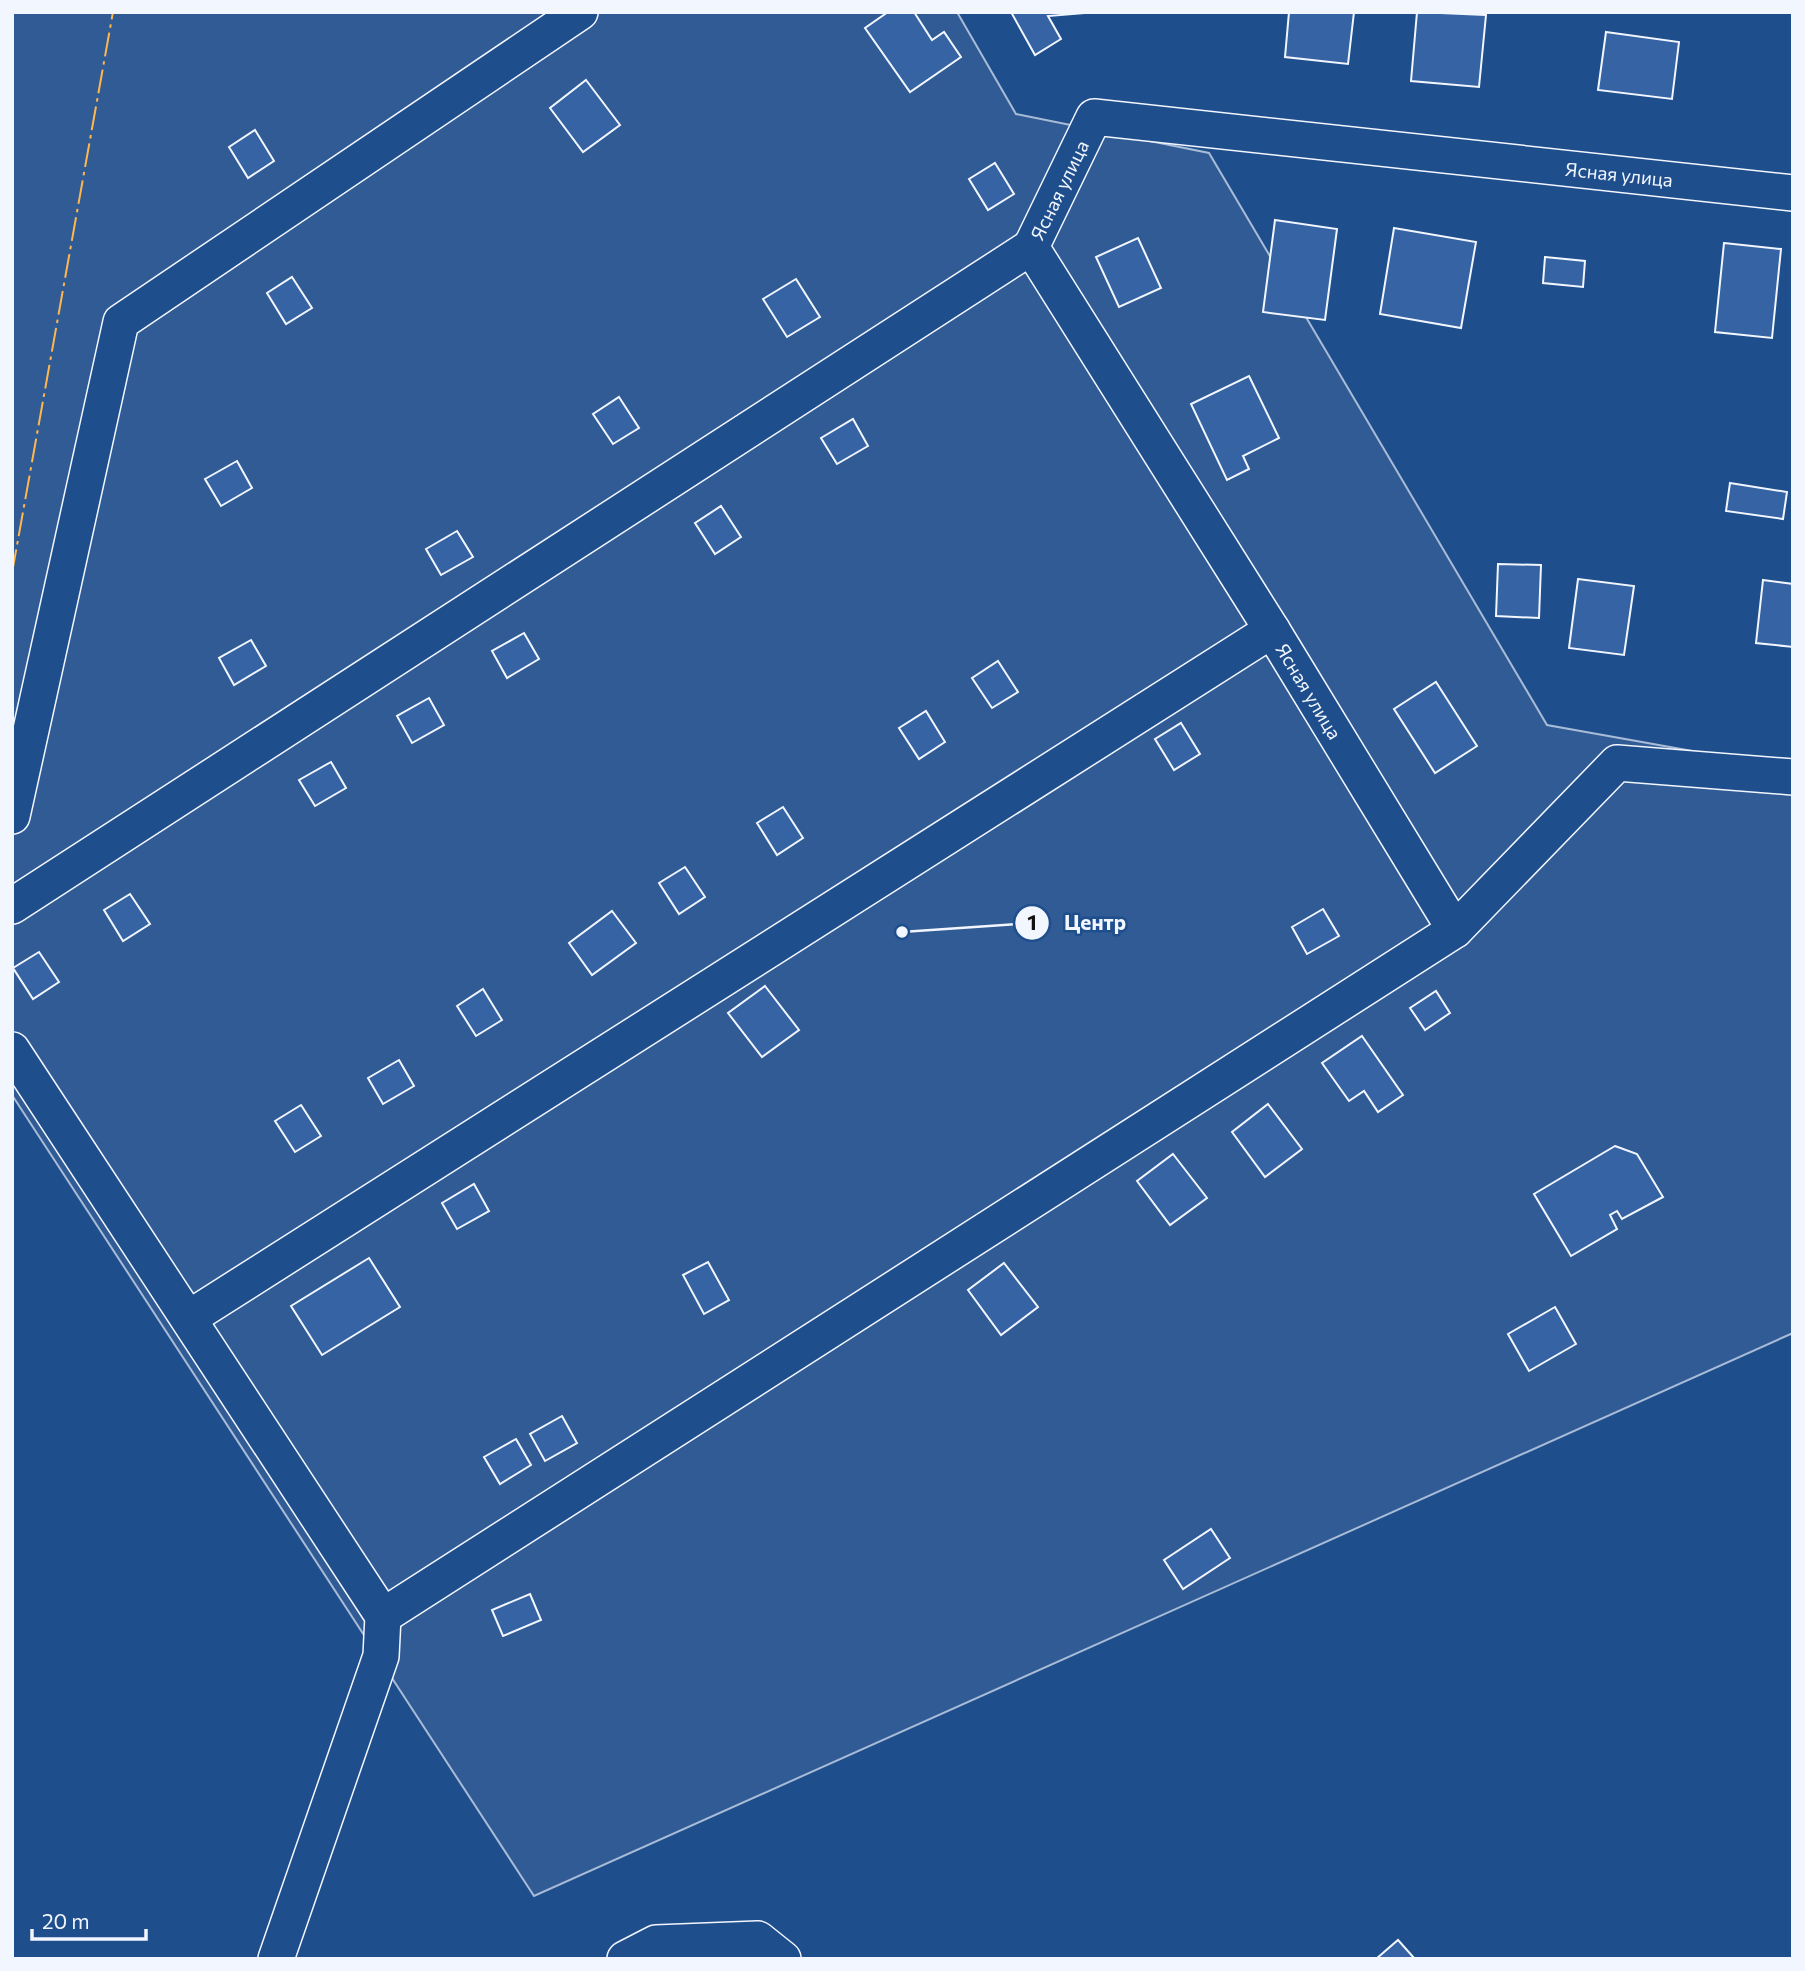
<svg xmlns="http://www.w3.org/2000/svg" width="1805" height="1971" font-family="Commissioner,sans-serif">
<rect width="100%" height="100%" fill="#1f4e8c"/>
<polygon fill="#305b95" stroke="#a8bbd7" stroke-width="2" points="12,12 957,12 1016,114 1209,153 1547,725 1793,769 1793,1333 534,1896 12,1095"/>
<g fill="#3563a3" stroke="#f2f6ff" stroke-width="2">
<polygon points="888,12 914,12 932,40 944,32 961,57 910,92 865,28"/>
<polygon points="1011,12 1097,12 1048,16 1061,39 1035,55"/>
<polygon points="1289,12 1354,12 1348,64 1285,57"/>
<polygon points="1417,12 1486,15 1479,87 1411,81"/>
<polygon points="1606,32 1679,42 1672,99 1598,90"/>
<polygon points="586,80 620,125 583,152 550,108"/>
<polygon points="255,130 274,161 248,178 229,147"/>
<polygon points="995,163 1014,194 988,210 969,179"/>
<polygon points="1275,220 1337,229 1325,320 1263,312"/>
<polygon points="1394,228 1476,242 1461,328 1380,314"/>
<polygon points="1138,238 1161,288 1119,307 1096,257"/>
<polygon points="1724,243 1781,249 1772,338 1715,332"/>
<polygon points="1545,257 1585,261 1583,287 1543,283"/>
<polygon points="292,277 312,308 286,324 267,293"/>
<polygon points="796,279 820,317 787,337 763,299"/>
<polygon points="1249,376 1279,438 1243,456 1249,469 1227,480 1191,404"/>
<polygon points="619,397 639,428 613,444 593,414"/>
<polygon points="853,419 868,446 837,464 821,438"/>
<polygon points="237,461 252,488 221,506 205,479"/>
<polygon points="1730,483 1787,492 1783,519 1726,511"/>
<polygon points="721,506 741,537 715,554 695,523"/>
<polygon points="457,531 473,557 441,575 426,549"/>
<polygon points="1498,564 1541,565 1539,618 1496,616"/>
<polygon points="1578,579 1634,586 1624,655 1569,648"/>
<polygon points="1763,580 1793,584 1793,647 1756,643"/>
<polygon points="524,633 539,659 507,678 492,651"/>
<polygon points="251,640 266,666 234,685 219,658"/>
<polygon points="998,661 1018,692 992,708 972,678"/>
<polygon points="1436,682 1477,746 1435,773 1394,709"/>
<polygon points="429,698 444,725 412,743 397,716"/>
<polygon points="926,711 945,742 919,759 899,728"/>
<polygon points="1181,723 1200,754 1174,770 1155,739"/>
<polygon points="331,762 346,788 315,806 299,780"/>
<polygon points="783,807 803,838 777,855 757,823"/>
<polygon points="685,867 705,897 679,914 659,883"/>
<polygon points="130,894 150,924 123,941 104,910"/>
<polygon points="1323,909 1339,936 1307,954 1292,927"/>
<polygon points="612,911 636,943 592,975 569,943"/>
<polygon points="39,952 59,982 33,999 13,968"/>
<polygon points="765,986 799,1030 762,1057 728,1013"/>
<polygon points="483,989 502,1020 476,1036 457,1006"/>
<polygon points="1436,991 1450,1013 1425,1030 1410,1008"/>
<polygon points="1362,1036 1403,1095 1378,1112 1364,1091 1349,1101 1322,1063"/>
<polygon points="399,1060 414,1086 383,1104 368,1078"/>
<polygon points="1268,1104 1302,1149 1265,1177 1232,1132"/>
<polygon points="301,1105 321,1136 295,1152 275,1121"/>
<polygon points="1615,1146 1637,1154 1663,1197 1622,1219 1617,1211 1610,1215 1617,1229 1571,1256 1534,1194"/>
<polygon points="1173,1154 1207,1198 1170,1225 1137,1181"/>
<polygon points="474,1184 489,1211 457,1229 442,1203"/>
<polygon points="369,1258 400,1307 322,1355 291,1306"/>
<polygon points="708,1262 729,1300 704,1314 683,1275"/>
<polygon points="1004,1263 1038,1307 1001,1335 968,1290"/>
<polygon points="1555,1307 1576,1344 1529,1371 1508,1334"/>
<polygon points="562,1416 577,1443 545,1461 530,1434"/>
<polygon points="516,1439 531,1465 500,1484 484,1457"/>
<polygon points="1211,1529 1230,1558 1183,1589 1164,1560"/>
<polygon points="530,1594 541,1620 503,1636 492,1610"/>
<polygon points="1398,1940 1415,1959 1376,1959"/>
</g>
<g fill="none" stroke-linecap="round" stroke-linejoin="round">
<g stroke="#f2f6ff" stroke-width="38">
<g id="minor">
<polyline points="12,816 121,322 580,12"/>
<polyline points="12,906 1031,247"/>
<polyline points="1455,930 1272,630 1031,247 1094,117 1793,193"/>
<polyline points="12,1050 383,1616 381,1656 276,1959"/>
<polyline points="189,1318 1272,630"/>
<polyline points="383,1616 1455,930 1617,763 1793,777"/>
<polyline points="625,1959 656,1943 758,1939 783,1959"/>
</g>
</g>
<use href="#minor" stroke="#1f4e8c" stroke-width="35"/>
<polyline stroke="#ffb74d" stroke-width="2" stroke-dasharray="24 5 3.5 5" stroke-linecap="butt" points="12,573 113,12"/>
</g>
<g text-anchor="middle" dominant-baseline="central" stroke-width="5" stroke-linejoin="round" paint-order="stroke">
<g font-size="19" fill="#f2f6ff" stroke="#1f4e8c">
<text transform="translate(1619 174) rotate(6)">Ясная улица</text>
<text transform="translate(1059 190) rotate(-64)">Ясная улица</text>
<text transform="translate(1309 691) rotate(59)">Ясная улица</text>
</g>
</g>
<path fill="none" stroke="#f2f6ff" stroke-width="2.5" d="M902 932L1032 923"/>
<g fill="#f2f6ff" stroke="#1f4e8c" stroke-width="2.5">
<circle cx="902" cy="932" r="7"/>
<circle cx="1032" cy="923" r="18"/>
</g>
<g font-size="21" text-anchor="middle" font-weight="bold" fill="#111">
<text x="1032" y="930">1</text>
</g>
<g font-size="21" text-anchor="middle" font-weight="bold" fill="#f2f6ff" stroke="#1f4e8c" stroke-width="5" stroke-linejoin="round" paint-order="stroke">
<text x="1095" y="930">Центр</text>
</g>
<rect width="1805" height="1971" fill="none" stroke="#f2f6ff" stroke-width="28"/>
<path d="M32 1929v10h114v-10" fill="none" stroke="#f2f6ff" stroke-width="3.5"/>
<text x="42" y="1929" font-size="21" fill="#f2f6ff" stroke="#1f4e8c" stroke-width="5" paint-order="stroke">20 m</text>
</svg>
